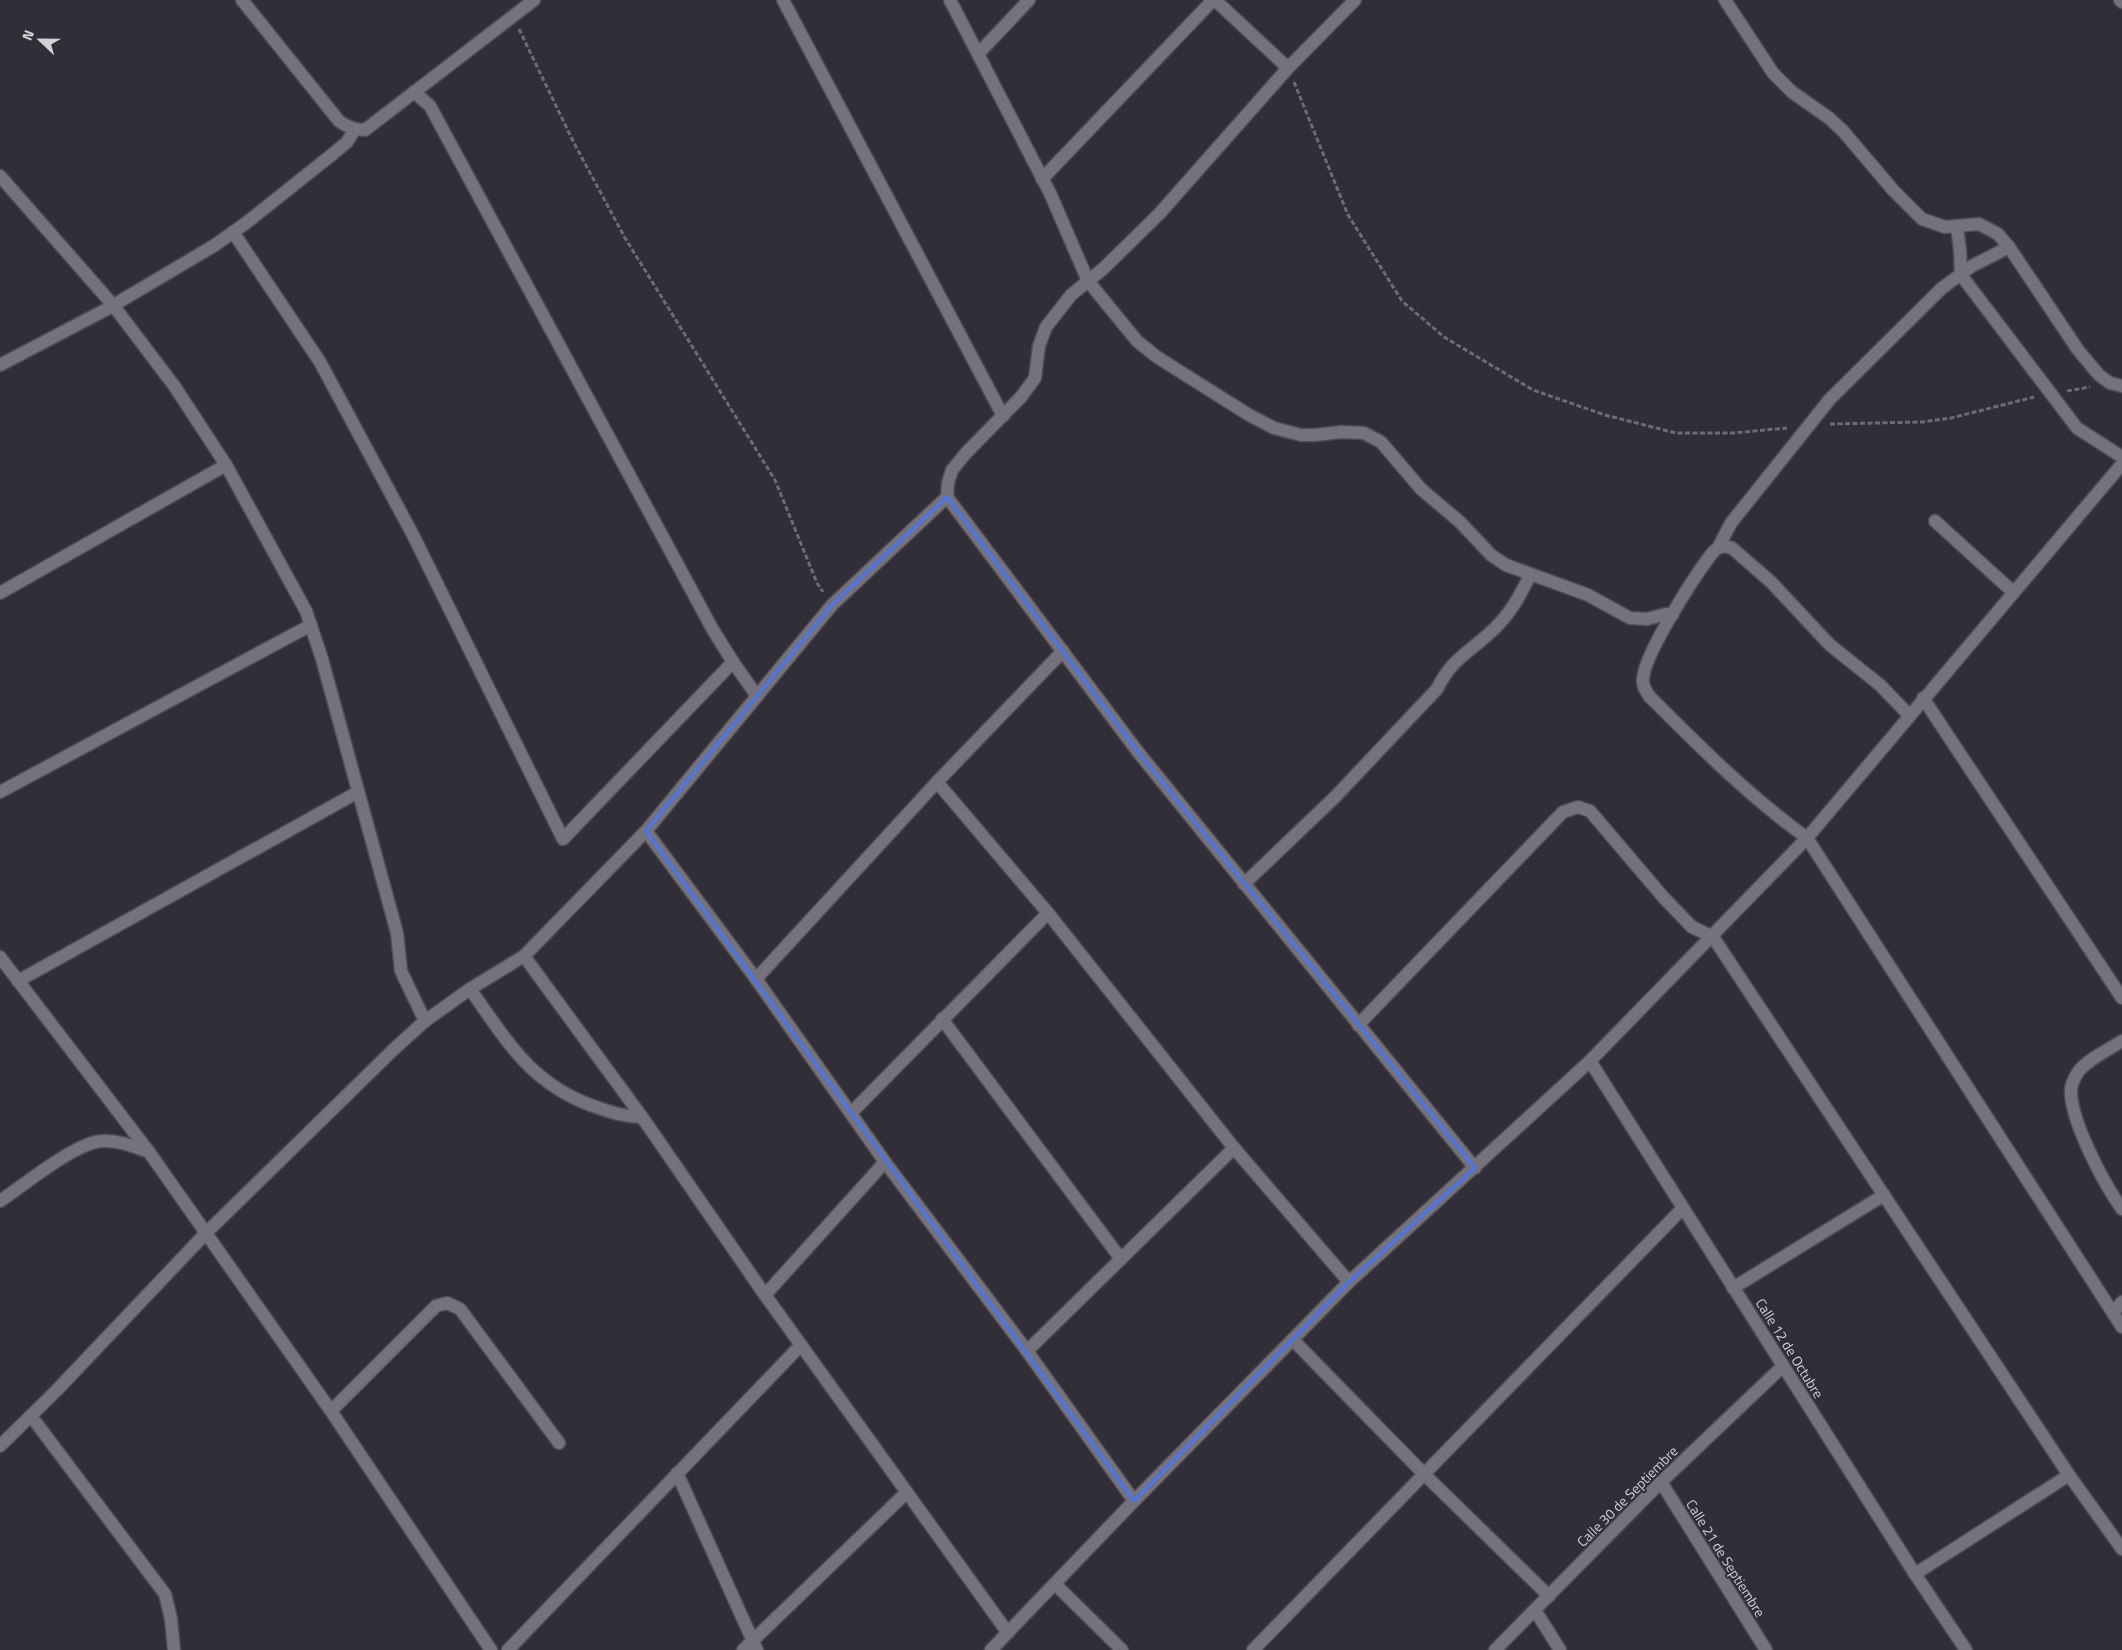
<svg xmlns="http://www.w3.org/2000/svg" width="2122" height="1650" font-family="'Titillium Web',sans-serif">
<rect width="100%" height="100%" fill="#312e38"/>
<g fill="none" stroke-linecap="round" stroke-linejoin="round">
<g stroke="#4d4b53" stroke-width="15">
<g id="minor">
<path d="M242 0 339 121C347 127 355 130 365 130L534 0"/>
<polyline points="783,0 1003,416"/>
<polyline points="950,0 1050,193 1088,281 1137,341 1157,357 1249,415 1274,428 1301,435 1315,435 1341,432 1364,433 1381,442 1421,489 1460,522 1491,555 1506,565 1588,595 1630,618 1647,619 1666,614 1673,614"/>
<polyline points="1215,0 1288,68"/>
<polyline points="1725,0 1773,73 1792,92 1829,118 1843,131 1893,190 1922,219 1945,227 1979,224 1998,234 2009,247 2078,350 2099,375 2110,383 2122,386"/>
<polyline points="2120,0 2122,2"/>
<polyline points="978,54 1029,0"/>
<polyline points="414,92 430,106 713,630 733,662 757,696"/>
<polyline points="0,176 113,305 175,387 226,465 306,611 322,659 397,933 401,971 425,1021"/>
<polyline points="1042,179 1213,0"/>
<polyline points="1957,227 1960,250 1961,275 2077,428 2122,457"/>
<polyline points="233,232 320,362 413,535 563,839 733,662"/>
<polyline points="0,365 107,309 215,245 246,223 334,153 347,142 355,129"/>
<polyline points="947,497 1138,752 1475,1168"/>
<polyline points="1935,521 2013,592"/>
<polyline points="1718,548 1731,523 1830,399 1942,288 1972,266 2009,247"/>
<polyline points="0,593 226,465"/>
<polyline points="1923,698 2122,998"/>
<path d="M1909 715 1880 685 1830 645 1771 582 1732 548C1725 546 1720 546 1714 551 1697 572 1644 654 1643 679 1642 686 1646 691 1650 697 1700 747 1750 797 1807 838L2122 1327"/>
<polyline points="937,782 1048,913 1234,1148 1349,1282"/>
<polyline points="0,792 311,625"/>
<polyline points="646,831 756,979 885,1162 1027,1351 1134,1501"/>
<path d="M1244 884 1335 797 1437 689C1452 658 1470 652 1493 630 1510 614 1520 596 1530 575"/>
<polyline points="524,956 642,1117 765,1295 1008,1633"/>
<polyline points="0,957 149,1152 331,1411 491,1650"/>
<polyline points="756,979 937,782 1063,651"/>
<polyline points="18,981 358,792"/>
<path d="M470 989C507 1041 530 1083 593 1106 610 1112 624 1117 642 1117"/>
<polyline points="942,1019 1121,1259"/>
<polyline points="1358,1025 1563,812 1578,807 1590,811 1664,898 1692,927 1713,937 2069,1475 2122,1549"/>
<path d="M2122 1041C2108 1050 2088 1059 2078 1072 2075 1077 2071 1084 2071 1090 2070 1120 2104 1184 2122 1209"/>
<polyline points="1590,1061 1915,1574 1966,1650"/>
<polyline points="851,1113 1048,913"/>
<path d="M0 1201C23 1186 77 1141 103 1141 119 1140 134 1147 149 1152"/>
<polyline points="1733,1288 1884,1195"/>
<polyline points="765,1295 885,1162"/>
<polyline points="2113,1313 2122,1302"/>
<polyline points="1293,1340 1425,1475 1549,1596"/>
<polyline points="1027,1351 1234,1148"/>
<polyline points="331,1411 436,1306 447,1303 460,1309 559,1443"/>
<polyline points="31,1416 165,1594 171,1619 174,1650"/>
<polyline points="0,1446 56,1391 206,1233 394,1049 425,1021 470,989 524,956 646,831 832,605 947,497 948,483 952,470 966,453 1021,397 1035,378 1039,346 1046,327 1071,295 1104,268 1160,213 1288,68 1355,0"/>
<polyline points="677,1473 757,1650"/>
<polyline points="1661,1482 1766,1650"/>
<polyline points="1915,1574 2069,1475"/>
<polyline points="1055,1584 1122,1650"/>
<polyline points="1535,1610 1560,1650"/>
<polyline points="508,1650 801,1345"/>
<polyline points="743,1650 907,1492"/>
<polyline points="991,1650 1134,1501 1349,1282 1590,1061 1807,838 2122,464"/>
<polyline points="1253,1650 1682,1209"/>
<polyline points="1495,1650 1661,1482 1783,1366"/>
</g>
</g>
<g stroke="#6d6b73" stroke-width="3" stroke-dasharray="5 2.5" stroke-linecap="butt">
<polyline points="519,29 574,143 625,238 775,480 817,583 823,592"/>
<polyline points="1294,82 1348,215 1402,301 1444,337 1533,390 1605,415 1676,433 1733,433 1787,428"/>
<polyline points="2067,391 2090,387"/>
<polyline points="1830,424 1922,422 1951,418 2034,397"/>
</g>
<use href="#minor" stroke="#75727d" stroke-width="12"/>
</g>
<path fill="none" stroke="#5475d8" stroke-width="4" stroke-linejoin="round" d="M947 497 1138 752 1475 1168 1349 1282 1134 1501 646 831 832 605Z"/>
<g text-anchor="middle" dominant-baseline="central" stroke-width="4" stroke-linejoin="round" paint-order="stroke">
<g font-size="14" fill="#d3d1d7" stroke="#312e38">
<text transform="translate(1790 1348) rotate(58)">Calle 12 de Octubre</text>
<text transform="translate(1627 1496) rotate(-45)">Calle 30 de Septiembre</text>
<text transform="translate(1726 1558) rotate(58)">Calle 21 de Septiembre</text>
</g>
</g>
<g transform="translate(40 40) rotate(292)" stroke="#312e38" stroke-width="4" paint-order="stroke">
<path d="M0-4L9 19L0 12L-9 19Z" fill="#d3d1d7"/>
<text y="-8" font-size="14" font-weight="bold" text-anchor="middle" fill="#d3d1d7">N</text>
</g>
</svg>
